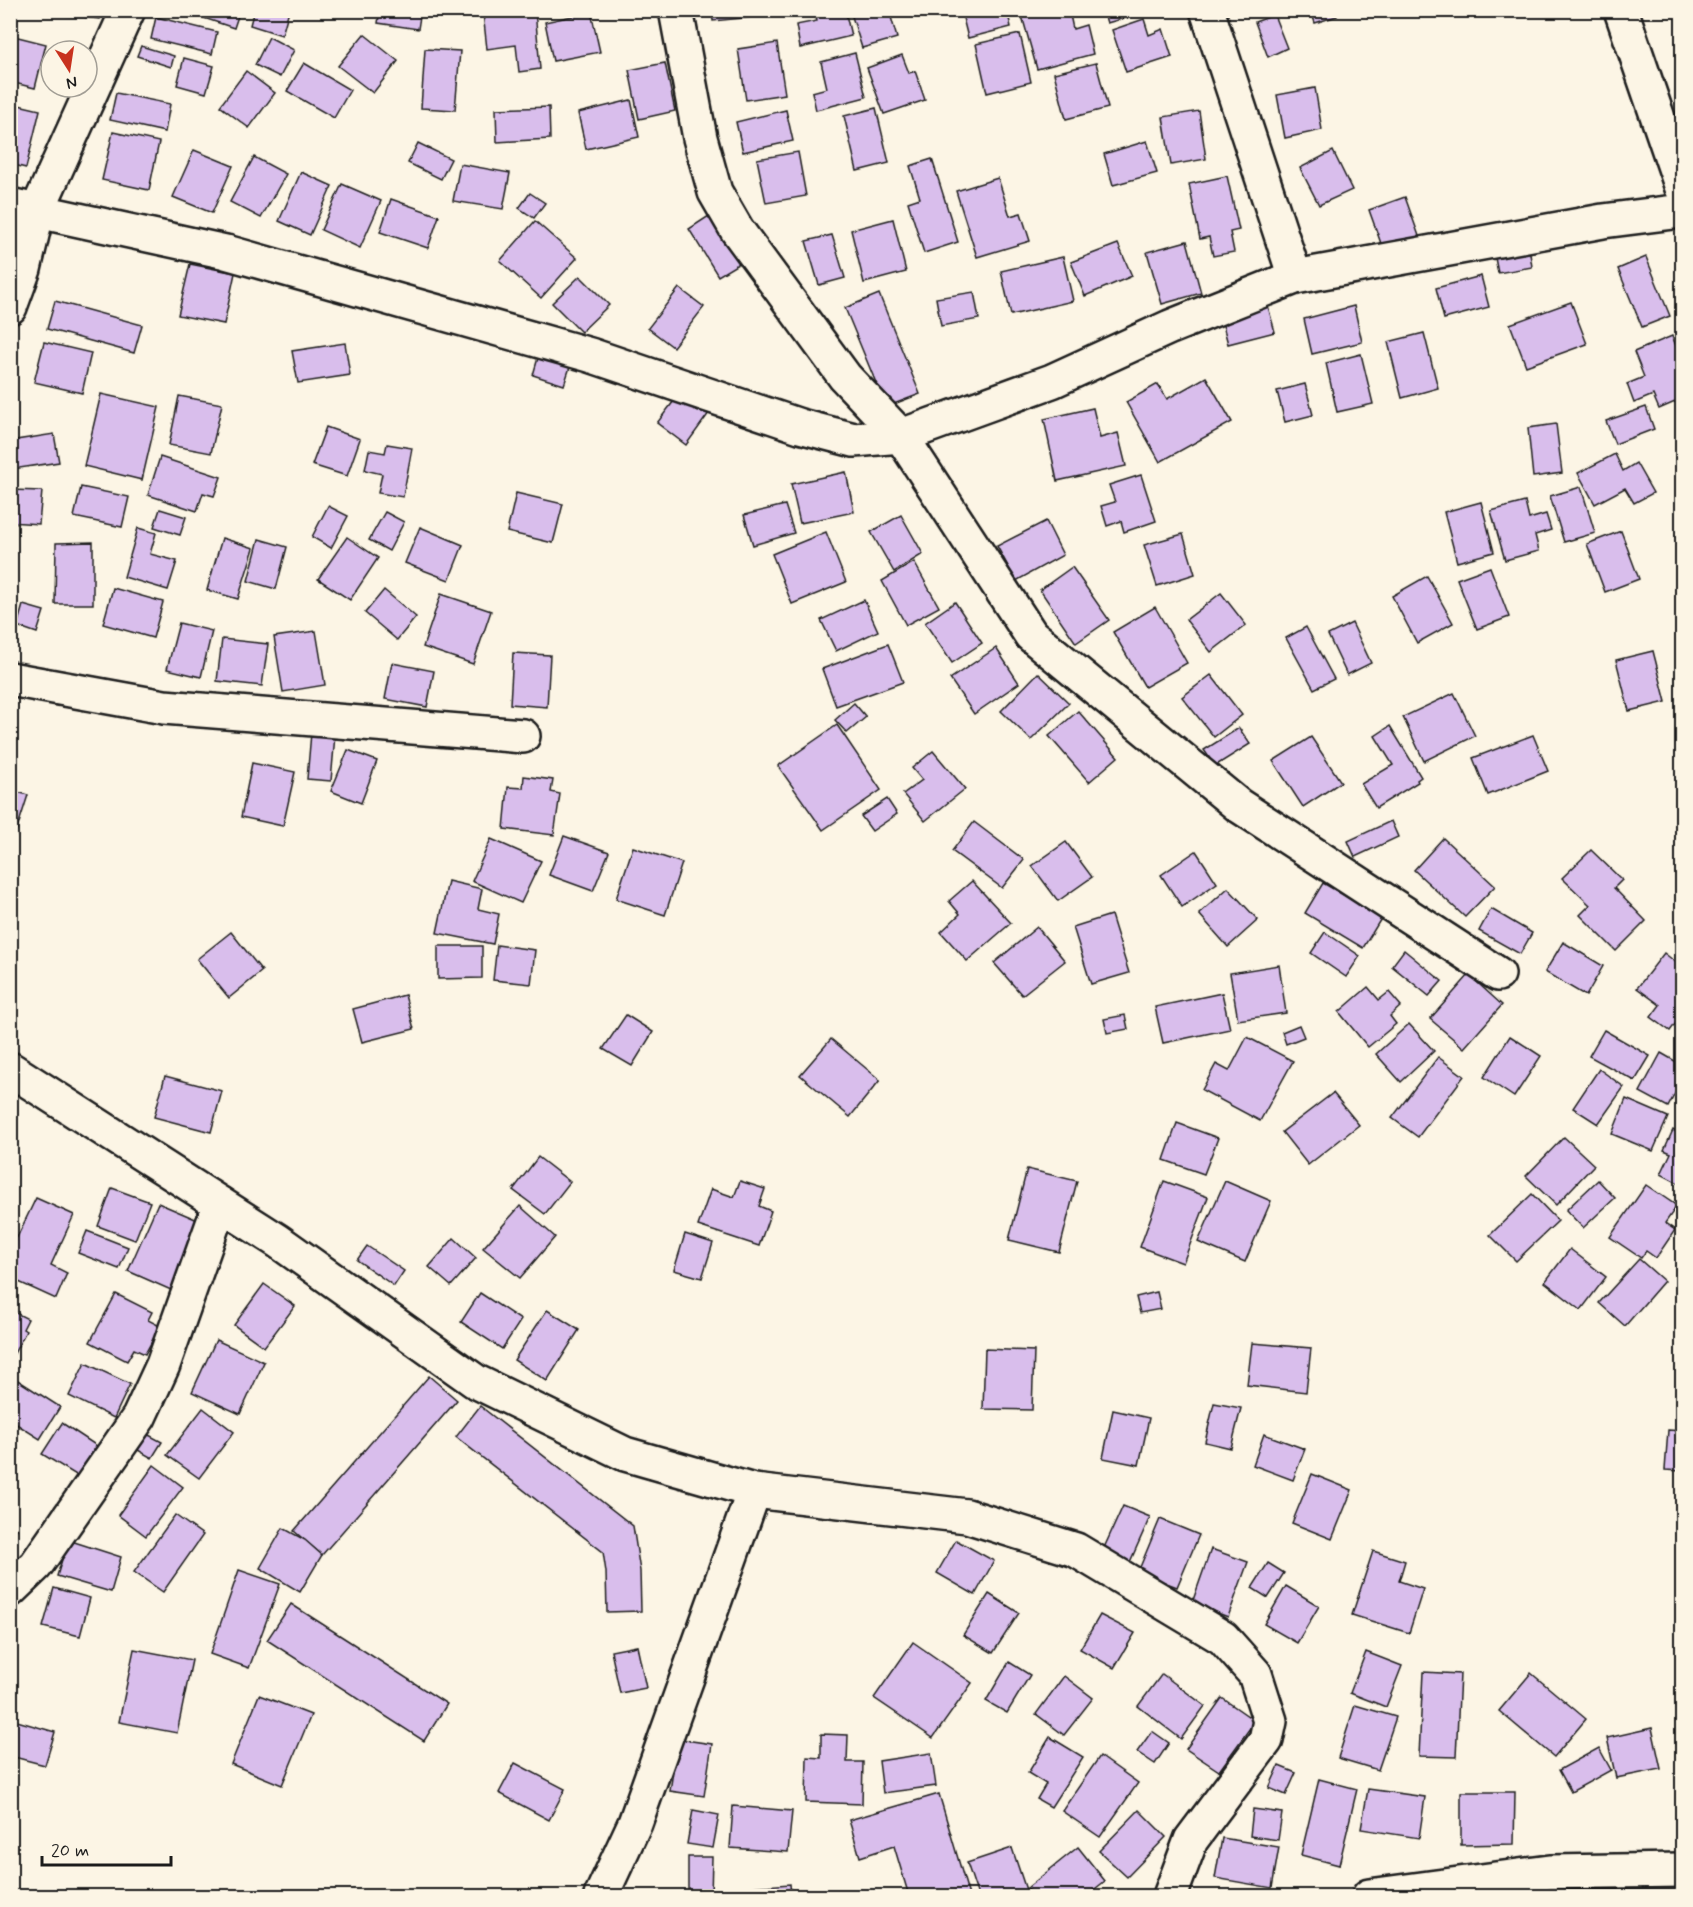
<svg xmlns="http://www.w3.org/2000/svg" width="1693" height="1907" font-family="Mynerve,sans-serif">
<rect width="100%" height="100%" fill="#fcf5e5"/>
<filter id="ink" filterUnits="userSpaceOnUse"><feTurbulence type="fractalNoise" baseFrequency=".0167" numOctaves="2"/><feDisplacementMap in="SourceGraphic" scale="12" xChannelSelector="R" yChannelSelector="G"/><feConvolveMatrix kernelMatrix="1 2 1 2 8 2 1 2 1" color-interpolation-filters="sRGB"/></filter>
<g filter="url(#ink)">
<g fill="#d9beec" stroke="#1c1c1c" stroke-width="1.5">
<polygon points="14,10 101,10 100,19"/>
<polygon points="203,10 240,10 234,28 201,17"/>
<polygon points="254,10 289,10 282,35 250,25"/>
<polygon points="380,10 421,10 418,29 378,23"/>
<polygon points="509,10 535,10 540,69 519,72 516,45 487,49 483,13"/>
<polygon points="712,10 762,10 763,16 713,21"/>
<polygon points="814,10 845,10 851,36 800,48 796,25 817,21"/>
<polygon points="850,10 889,10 897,38 862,48"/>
<polygon points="961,10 1007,10 1011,27 968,38"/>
<polygon points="1016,10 1069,10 1073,29 1086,25 1093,54 1037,69 1022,16 1018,17"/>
<polygon points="1103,10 1153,10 1107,23"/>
<polygon points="1311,10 1335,10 1337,16 1315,23"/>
<polygon points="591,12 600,52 553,61 545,22"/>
<polygon points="1274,15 1287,48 1268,57 1255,22"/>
<polygon points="156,17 217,32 212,54 151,39"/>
<polygon points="1144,19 1149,35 1163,29 1172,57 1126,72 1112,30"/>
<polygon points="364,34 398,61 373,93 338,66"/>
<polygon points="1020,34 1031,82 987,93 976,44"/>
<polygon points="10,35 46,44 35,88 10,82"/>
<polygon points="269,37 294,50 280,77 255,65"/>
<polygon points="777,43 785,94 746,100 738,49"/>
<polygon points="141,46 174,56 171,67 137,56"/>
<polygon points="425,49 460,51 455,110 421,108"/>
<polygon points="855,53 866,97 816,110 812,92 827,88 821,62"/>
<polygon points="902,55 909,73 915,71 925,100 884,114 867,68"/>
<polygon points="184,58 214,66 206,93 177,85"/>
<polygon points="304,63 350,90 334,118 287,91"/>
<polygon points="665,63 675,111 639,119 629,70"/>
<polygon points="1096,63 1108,108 1066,119 1054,73"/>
<polygon points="246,71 275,93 249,128 220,106"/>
<polygon points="1315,88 1322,130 1285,138 1277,95"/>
<polygon points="116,93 170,104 165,132 110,120"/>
<polygon points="631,100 639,137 586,149 578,113"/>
<polygon points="10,103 40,110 26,168 10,164"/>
<polygon points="549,107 550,139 497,142 496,109"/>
<polygon points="876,108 889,163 857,171 844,116"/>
<polygon points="786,110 793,141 743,152 736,122"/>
<polygon points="1199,111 1206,159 1171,165 1163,117"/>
<polygon points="113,132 159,142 149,190 102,180"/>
<polygon points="1147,141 1157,173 1113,185 1104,154"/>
<polygon points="418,143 451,159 441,179 408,163"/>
<polygon points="194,150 233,166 212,213 173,197"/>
<polygon points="1333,151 1352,190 1319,205 1300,168"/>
<polygon points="798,152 806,196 766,203 757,159"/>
<polygon points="254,157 286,174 261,218 230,202"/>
<polygon points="932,159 958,242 924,253 908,202 920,198 910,166"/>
<polygon points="460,164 510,173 503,209 453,201"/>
<polygon points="301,172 332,186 310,235 279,221"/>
<polygon points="1227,176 1239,230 1230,232 1234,252 1213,256 1209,237 1200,239 1189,184"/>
<polygon points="998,178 1010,216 1021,213 1030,241 977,257 956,191"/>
<polygon points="342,184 381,201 360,248 321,230"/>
<polygon points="530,193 545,203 534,218 519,208"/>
<polygon points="1405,197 1419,236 1383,249 1369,210"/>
<polygon points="391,199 439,216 428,248 380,232"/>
<polygon points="718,210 748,258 718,276 689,229"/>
<polygon points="893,219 906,272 864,283 851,230"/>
<polygon points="535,221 577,258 541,298 500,261"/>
<polygon points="832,235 845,278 819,285 806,241"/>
<polygon points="1187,241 1201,293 1162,304 1147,252"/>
<polygon points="1118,244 1132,276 1085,296 1071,262"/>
<polygon points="1529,247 1532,267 1498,273 1494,253"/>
<polygon points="1063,257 1073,301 1011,315 1001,271"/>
<polygon points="1646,257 1670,316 1642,327 1618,269"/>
<polygon points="190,264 235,273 224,324 178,315"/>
<polygon points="580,276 609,305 581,332 552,303"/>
<polygon points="1481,276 1489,307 1444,319 1436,288"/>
<polygon points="679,288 704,307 673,347 648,328"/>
<polygon points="974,292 979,319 941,326 936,298"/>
<polygon points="879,294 920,394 886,407 845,308"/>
<polygon points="1266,299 1275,332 1228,344 1219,310"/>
<polygon points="55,301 142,325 134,353 47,329"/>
<polygon points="1571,302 1587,344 1526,366 1510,324"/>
<polygon points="1354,306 1362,342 1312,354 1304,319"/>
<polygon points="1424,333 1438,388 1402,398 1388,342"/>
<polygon points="1672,336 1682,360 1682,399 1659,409 1653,395 1634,403 1627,384 1644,377 1634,352"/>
<polygon points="44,342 91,353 82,393 34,382"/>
<polygon points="345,343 350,375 298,383 292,351"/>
<polygon points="540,351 572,361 564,385 533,375"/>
<polygon points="1361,354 1373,404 1337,412 1326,363"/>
<polygon points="1206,377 1232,422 1160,462 1126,402 1158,384 1167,399"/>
<polygon points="1305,384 1313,415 1285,422 1277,391"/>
<polygon points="101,394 159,407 142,480 84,466"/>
<polygon points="179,396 222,404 211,453 169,445"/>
<polygon points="677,397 712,409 686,445 657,423"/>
<polygon points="1646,407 1654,429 1615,444 1606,421"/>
<polygon points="1093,408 1100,438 1118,433 1126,466 1057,481 1044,419"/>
<polygon points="1556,424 1562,473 1533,477 1528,428"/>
<polygon points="326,427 360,439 347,476 312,465"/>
<polygon points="54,434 59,462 13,469 10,441"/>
<polygon points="387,444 412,448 403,497 378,493 382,474 365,470 369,450 385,453"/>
<polygon points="1615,454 1623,471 1636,463 1653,493 1634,503 1625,488 1595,504 1578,473"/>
<polygon points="160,457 221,477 214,496 203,493 197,511 148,495"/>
<polygon points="846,472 854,512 800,523 791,484"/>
<polygon points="1141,475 1156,521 1124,532 1121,521 1107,526 1101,506 1115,502 1109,485"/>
<polygon points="81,487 129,497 122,527 74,517"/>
<polygon points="1581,487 1595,533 1564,542 1550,496"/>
<polygon points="10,490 42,491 39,524 10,522"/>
<polygon points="516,493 563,504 553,543 507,532"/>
<polygon points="1481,502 1494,552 1457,562 1444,512"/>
<polygon points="1525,502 1529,519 1546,514 1551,530 1535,535 1539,551 1505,560 1491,511"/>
<polygon points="785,505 794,533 753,545 744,515"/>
<polygon points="328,506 348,516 331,548 312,537"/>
<polygon points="160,509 186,517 180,535 154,527"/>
<polygon points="385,512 404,522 389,551 369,540"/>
<polygon points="901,515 923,554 894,572 871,532"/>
<polygon points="1046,521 1063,555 1016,581 997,546"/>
<polygon points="420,527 463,545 449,580 405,563"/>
<polygon points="138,528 156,533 150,554 177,561 168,590 124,577"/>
<polygon points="1621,531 1639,579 1605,592 1587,544"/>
<polygon points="826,532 846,582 792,604 772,554"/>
<polygon points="1183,534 1195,574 1157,586 1144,545"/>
<polygon points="347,537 378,558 350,600 318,579"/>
<polygon points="222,538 254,548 238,599 207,590"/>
<polygon points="259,539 287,547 276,589 248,581"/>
<polygon points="93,542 93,604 55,604 56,543"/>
<polygon points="914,562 939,607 906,625 882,581"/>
<polygon points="1072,567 1109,620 1076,643 1040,590"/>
<polygon points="1490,567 1509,617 1477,629 1457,579"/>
<polygon points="1427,576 1453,623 1417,643 1392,596"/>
<polygon points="113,588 163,602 153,638 103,624"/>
<polygon points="384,590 416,617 397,640 365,613"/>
<polygon points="1221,593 1246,625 1211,652 1186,620"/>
<polygon points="441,594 491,611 473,664 423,647"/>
<polygon points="864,600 878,631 836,651 821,620"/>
<polygon points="955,602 982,643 952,663 925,623"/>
<polygon points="23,605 44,611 37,633 17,626"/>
<polygon points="1155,607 1187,663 1145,687 1113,632"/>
<polygon points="179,623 212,631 201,677 167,669"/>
<polygon points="1352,623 1371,663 1347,675 1328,635"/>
<polygon points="1306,627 1334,679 1314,689 1286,638"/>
<polygon points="316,631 325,685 283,692 274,637"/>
<polygon points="222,639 268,644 262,686 217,681"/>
<polygon points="888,644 903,682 836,706 822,669"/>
<polygon points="996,648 1019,683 974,714 950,679"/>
<polygon points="1653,651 1666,702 1629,711 1616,660"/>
<polygon points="513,653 550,655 547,707 510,704"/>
<polygon points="392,663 434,671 427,707 385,699"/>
<polygon points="1038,673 1069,703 1031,740 1001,711"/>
<polygon points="1211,675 1242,715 1214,737 1182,697"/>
<polygon points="1454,693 1475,736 1424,761 1403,717"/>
<polygon points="854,703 866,717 847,733 835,720"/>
<polygon points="1078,711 1118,757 1089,782 1049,736"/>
<polygon points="837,725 881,790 823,830 778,766"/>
<polygon points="1390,726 1421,777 1417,780 1418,782 1376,808 1361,784 1393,765 1375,736"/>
<polygon points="1239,728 1250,744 1215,766 1204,750"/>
<polygon points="311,733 335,735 331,781 307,779"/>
<polygon points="1533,735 1548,771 1488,795 1473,758"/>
<polygon points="1311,737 1341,782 1303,807 1273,761"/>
<polygon points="348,750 377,761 361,803 331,791"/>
<polygon points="933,751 965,789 925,821 903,794 922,780 912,768"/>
<polygon points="252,763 295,772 283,826 241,817"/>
<polygon points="524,776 553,780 551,792 560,794 554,835 504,829 508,787 523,788"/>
<polygon points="10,790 28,795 10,851"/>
<polygon points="887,799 897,814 872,831 861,816"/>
<polygon points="1391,821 1398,837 1355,857 1348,841"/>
<polygon points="974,822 1024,860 1002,888 952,851"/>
<polygon points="564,836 609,852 593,891 549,875"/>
<polygon points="1443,838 1495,886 1465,917 1414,870"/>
<polygon points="491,839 541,861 521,903 472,881"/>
<polygon points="1066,842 1092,877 1058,901 1032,866"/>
<polygon points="633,847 682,863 665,915 616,899"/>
<polygon points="1591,850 1622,880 1614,888 1646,921 1616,951 1580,915 1590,905 1562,878"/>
<polygon points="1196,851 1217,883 1182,907 1161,875"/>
<polygon points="448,881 482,889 478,909 499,914 493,944 437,933"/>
<polygon points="972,881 1011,923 967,961 941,932 960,914 949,901"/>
<polygon points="1323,883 1382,917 1363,948 1305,913"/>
<polygon points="1228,888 1258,920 1228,947 1199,914"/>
<polygon points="1491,909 1532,933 1520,954 1479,931"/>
<polygon points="1111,915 1129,973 1091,984 1073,927"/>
<polygon points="1037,927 1065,961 1022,995 994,963"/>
<polygon points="231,932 262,971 229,998 197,959"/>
<polygon points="1325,932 1360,956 1346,977 1311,953"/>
<polygon points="1563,942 1603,966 1586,996 1545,972"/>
<polygon points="497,945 535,950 531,984 493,980"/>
<polygon points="438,946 482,946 482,978 438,979"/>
<polygon points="1404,950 1442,981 1429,996 1392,966"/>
<polygon points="1664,953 1682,967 1682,1015 1670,1031 1651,1017 1660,1005 1637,988"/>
<polygon points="1279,965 1286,1013 1238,1020 1230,973"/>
<polygon points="1469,975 1502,1005 1464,1048 1430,1019"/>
<polygon points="1368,987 1379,1000 1389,992 1401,1006 1390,1016 1396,1024 1368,1047 1339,1012"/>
<polygon points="1222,993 1230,1029 1163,1043 1155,1007"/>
<polygon points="405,995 414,1029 362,1042 353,1009"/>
<polygon points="626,1015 653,1032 632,1066 603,1049"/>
<polygon points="1125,1015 1128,1029 1107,1033 1104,1019"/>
<polygon points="1409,1024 1434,1051 1401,1082 1376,1054"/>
<polygon points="1299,1025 1304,1037 1286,1044 1282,1032"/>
<polygon points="1604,1030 1650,1056 1635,1081 1589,1056"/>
<polygon points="1510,1036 1541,1056 1514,1097 1484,1077"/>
<polygon points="1247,1037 1293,1061 1260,1121 1202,1090 1216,1064 1229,1071"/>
<polygon points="831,1039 880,1080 850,1117 800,1075"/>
<polygon points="1661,1053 1682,1065 1682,1080 1668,1107 1640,1092"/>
<polygon points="1438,1057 1464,1076 1418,1137 1392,1118"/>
<polygon points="1599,1069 1624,1087 1598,1124 1573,1108"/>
<polygon points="165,1076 222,1091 211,1132 154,1117"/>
<polygon points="1333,1093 1359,1125 1308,1165 1282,1132"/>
<polygon points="1626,1099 1668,1117 1653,1151 1612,1134"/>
<polygon points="1177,1123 1218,1138 1204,1174 1164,1160"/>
<polygon points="1673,1130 1682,1135 1682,1185 1661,1174 1671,1153 1664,1150"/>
<polygon points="1564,1137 1594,1165 1556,1205 1526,1176"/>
<polygon points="538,1157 570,1182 545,1214 513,1190"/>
<polygon points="1027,1169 1077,1181 1059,1252 1009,1240"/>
<polygon points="1598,1180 1615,1198 1583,1228 1566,1210"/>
<polygon points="740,1181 765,1189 759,1206 771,1211 759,1246 698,1226 711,1189 734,1197"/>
<polygon points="1164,1181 1208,1197 1183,1263 1140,1247"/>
<polygon points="1225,1181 1271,1201 1245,1262 1198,1242"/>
<polygon points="1646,1185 1677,1206 1665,1223 1675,1230 1656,1258 1646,1251 1641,1258 1610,1237"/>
<polygon points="112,1188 150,1202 135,1240 98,1226"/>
<polygon points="1532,1194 1558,1221 1516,1261 1490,1235"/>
<polygon points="36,1198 74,1215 51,1265 67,1273 56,1299 10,1278 10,1252"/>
<polygon points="158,1203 200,1221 171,1290 128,1271"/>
<polygon points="520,1206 555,1237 520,1278 483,1248"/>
<polygon points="87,1231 128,1247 119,1269 78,1253"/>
<polygon points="685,1234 713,1243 702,1278 674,1270"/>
<polygon points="454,1238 476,1258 451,1286 429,1267"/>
<polygon points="367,1246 404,1271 394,1286 357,1260"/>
<polygon points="1570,1249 1606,1277 1581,1310 1545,1282"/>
<polygon points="1639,1259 1664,1281 1625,1326 1599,1303"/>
<polygon points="264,1284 295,1306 264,1347 234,1325"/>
<polygon points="1157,1292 1161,1309 1140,1313 1136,1297"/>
<polygon points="480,1293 521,1320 502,1349 461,1322"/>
<polygon points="116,1294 152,1312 148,1320 160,1326 145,1354 134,1349 127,1361 90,1342"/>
<polygon points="10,1310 28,1319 23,1329 26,1331 10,1361"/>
<polygon points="547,1310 579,1330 547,1381 514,1360"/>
<polygon points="216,1340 264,1362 240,1414 192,1392"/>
<polygon points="1252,1343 1311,1348 1306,1392 1247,1385"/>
<polygon points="985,1349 1034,1351 1032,1410 983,1409"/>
<polygon points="85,1363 130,1384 114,1418 69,1396"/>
<polygon points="429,1376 457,1400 322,1555 294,1531"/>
<polygon points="16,1379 60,1407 40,1439 10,1420 10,1387"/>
<polygon points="1214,1403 1241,1408 1231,1448 1205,1442"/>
<polygon points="480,1406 633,1526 640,1571 641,1611 607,1612 606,1572 603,1552 456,1437"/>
<polygon points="203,1408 234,1432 199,1478 167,1455"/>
<polygon points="1113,1410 1149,1418 1139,1465 1103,1458"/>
<polygon points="62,1423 100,1448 81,1478 42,1454"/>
<polygon points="1668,1430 1682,1431 1682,1471 1665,1470"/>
<polygon points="145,1433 162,1442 152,1458 136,1449"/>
<polygon points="1264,1434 1305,1449 1293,1480 1253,1465"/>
<polygon points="154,1465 183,1487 146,1536 118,1515"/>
<polygon points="1312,1474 1352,1490 1332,1539 1292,1523"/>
<polygon points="1123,1506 1150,1517 1130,1562 1103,1550"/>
<polygon points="175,1515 203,1535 163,1592 134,1572"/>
<polygon points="1160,1519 1199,1535 1177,1587 1138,1572"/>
<polygon points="10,1525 17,1529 10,1539"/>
<polygon points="283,1528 305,1540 322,1555 300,1592 260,1568"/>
<polygon points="68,1540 121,1557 111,1592 57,1576"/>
<polygon points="956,1540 994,1561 975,1595 937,1573"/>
<polygon points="1211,1549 1248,1562 1228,1617 1192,1603"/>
<polygon points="1373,1551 1405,1561 1399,1581 1423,1589 1409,1633 1352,1615"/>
<polygon points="1268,1563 1284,1573 1268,1598 1252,1588"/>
<polygon points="239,1570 280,1584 249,1668 210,1654"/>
<polygon points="1286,1586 1319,1606 1297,1643 1264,1624"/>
<polygon points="54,1588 90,1598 80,1636 43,1627"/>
<polygon points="989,1594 1019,1613 993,1653 963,1635"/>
<polygon points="291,1604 447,1704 424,1741 267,1640"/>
<polygon points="1100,1615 1135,1633 1114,1668 1080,1649"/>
<polygon points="913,1642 972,1683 933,1738 874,1698"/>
<polygon points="637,1646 646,1688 620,1693 611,1651"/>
<polygon points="134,1649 192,1660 177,1733 119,1722"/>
<polygon points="1366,1652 1402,1666 1386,1707 1350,1693"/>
<polygon points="1009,1662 1030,1675 1007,1713 986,1701"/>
<polygon points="1423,1672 1460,1674 1456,1757 1419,1756"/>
<polygon points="1531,1673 1586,1719 1554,1757 1499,1711"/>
<polygon points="1162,1674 1205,1706 1181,1739 1138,1706"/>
<polygon points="1064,1676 1093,1698 1064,1735 1036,1714"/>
<polygon points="259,1695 311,1715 282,1785 231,1764"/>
<polygon points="1222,1698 1255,1721 1219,1771 1186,1749"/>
<polygon points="1355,1705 1396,1717 1378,1770 1338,1758"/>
<polygon points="10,1719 55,1732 45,1765 10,1756"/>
<polygon points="1652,1728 1661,1769 1616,1778 1607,1738"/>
<polygon points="1152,1731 1169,1743 1155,1764 1137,1752"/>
<polygon points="821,1734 848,1735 847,1762 863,1762 862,1804 806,1802 807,1757 821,1758"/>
<polygon points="1050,1737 1083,1757 1051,1807 1037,1799 1046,1784 1028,1773"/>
<polygon points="678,1739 712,1744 704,1796 670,1791"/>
<polygon points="1599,1748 1611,1770 1571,1792 1559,1770"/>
<polygon points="931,1753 936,1786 883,1793 879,1761"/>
<polygon points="1100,1756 1138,1783 1100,1837 1062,1811"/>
<polygon points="515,1763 565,1789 549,1820 499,1793"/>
<polygon points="1279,1766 1296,1773 1286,1795 1269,1788"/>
<polygon points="1319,1779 1357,1789 1339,1865 1301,1855"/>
<polygon points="1368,1789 1425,1797 1419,1838 1361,1829"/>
<polygon points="1461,1792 1515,1792 1514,1844 1461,1845"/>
<polygon points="939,1794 969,1896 909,1896 894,1846 860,1857 849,1820"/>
<polygon points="733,1806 792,1811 788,1852 730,1848"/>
<polygon points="1253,1809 1282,1813 1278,1840 1250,1836"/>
<polygon points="693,1810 719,1815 713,1848 687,1844"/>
<polygon points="1139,1810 1166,1837 1127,1877 1099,1851"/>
<polygon points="1222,1838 1279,1847 1272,1888 1215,1878"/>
<polygon points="1078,1847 1105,1881 1086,1896 1035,1896 1027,1888"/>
<polygon points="1012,1848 1028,1896 978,1896 967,1863"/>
<polygon points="688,1857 712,1857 711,1896 688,1896"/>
<polygon points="790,1884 791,1896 738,1896 737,1888"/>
</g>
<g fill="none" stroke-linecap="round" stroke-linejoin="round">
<g stroke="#1c1c1c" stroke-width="38">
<g id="minor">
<polyline points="676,10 700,138 715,192 737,230 845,377 901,436 1031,635 1238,805 1498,974"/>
<polyline points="1207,10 1295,277"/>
<polyline points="1621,10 1682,188"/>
<polyline points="10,205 226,252 590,355 800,426 854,440 901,436 1052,381 1170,327 1295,277 1603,221 1682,211"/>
<polyline points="10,307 24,269 38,209 128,10"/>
<polyline points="10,679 164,707 523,736"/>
<polyline points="10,1069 278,1241 475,1381 625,1454 754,1491 967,1516 1076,1550 1223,1638 1255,1674 1270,1721 1266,1740 1191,1840 1170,1896"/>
<polyline points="10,1590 36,1565 139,1417 163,1365 220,1204"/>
<polyline points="601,1896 635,1823 754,1491"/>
<polyline points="1369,1896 1550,1872 1682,1870"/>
</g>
</g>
<use href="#minor" stroke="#fcf5e5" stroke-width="33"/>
</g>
</g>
<rect width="1693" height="1907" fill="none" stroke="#fcf5e5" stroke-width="36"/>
<rect x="18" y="18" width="1657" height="1871" fill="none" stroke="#1c1c1c" stroke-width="2" filter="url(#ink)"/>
<g transform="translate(69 69) rotate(168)"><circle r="28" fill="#fcf5e5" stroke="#a29e95" stroke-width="1.5"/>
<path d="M0-4.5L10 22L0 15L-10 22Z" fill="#c8321e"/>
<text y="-9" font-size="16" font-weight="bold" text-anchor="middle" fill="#1c1c1c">N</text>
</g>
<path d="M42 1856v9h129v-9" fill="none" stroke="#1c1c1c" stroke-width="3"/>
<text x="51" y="1856" font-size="18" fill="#1c1c1c" stroke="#fcf5e5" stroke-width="4.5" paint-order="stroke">20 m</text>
</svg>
